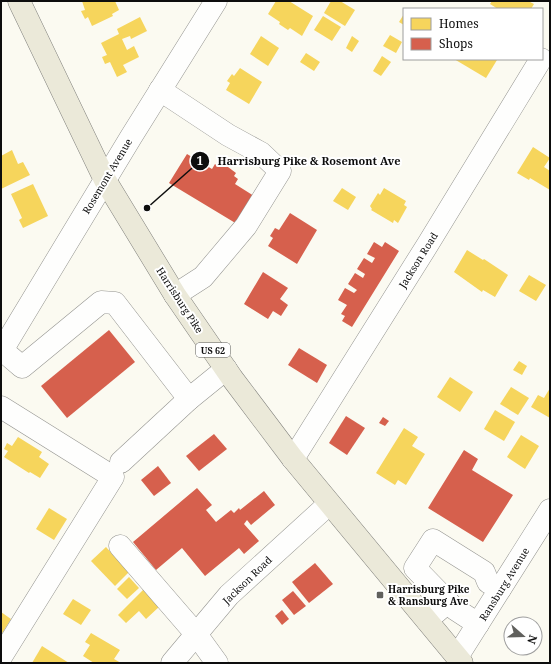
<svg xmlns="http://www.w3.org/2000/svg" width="551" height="664" font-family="'Noto Serif',serif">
<rect width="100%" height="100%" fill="#fbfaf1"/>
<g fill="#f6d55c">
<polygon points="115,1 119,10 112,14 113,16 92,26 88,17 85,19 81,11 85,10 82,1"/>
<polygon points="276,1 289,1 313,16 302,36 290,28 288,30 279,24 280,22 268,14"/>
<polygon points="331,1 340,1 355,10 345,26 324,13"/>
<polygon points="492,1 528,1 534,4 531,9 498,9 490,4"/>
<polygon points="404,14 404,25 399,22"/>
<polygon points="323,16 341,27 332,41 314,30"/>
<polygon points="140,17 147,31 131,39 130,36 122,39 127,50 134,46 139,57 123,65 127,72 117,77 110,62 105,64 102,57 107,55 101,43 119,34 117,29"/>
<polygon points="390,35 402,42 396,53 383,46"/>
<polygon points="261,36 279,48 268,66 250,54"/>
<polygon points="352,36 359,41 352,52 346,48"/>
<polygon points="306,53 320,62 314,71 300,62"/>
<polygon points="382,56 391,62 381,76 373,71"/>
<polygon points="454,59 495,59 497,60 486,78"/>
<polygon points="240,68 262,82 249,104 226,90 230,83 227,81 232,74 234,76"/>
<polygon points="533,147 550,158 544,167 550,171 550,190 530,178 529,180 517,173"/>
<polygon points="12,150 18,164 23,162 30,175 1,189 1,156"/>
<polygon points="33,184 48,216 23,228 19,220 22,218 11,194"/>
<polygon points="342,188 356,197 348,210 333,201"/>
<polygon points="384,188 406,201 404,205 407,207 398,223 394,220 393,223 371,210 372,209 370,206 378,193 380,195"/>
<polygon points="467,250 483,260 484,259 508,275 495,297 483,290 482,292 454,272"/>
<polygon points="529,275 546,285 536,301 519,291"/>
<polygon points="519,361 527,366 522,375 513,370"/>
<polygon points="450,377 473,392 460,412 437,397"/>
<polygon points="511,387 529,398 518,415 500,404"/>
<polygon points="550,388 550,418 531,407 538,395 544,398"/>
<polygon points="495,410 515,422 504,441 484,429"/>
<polygon points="404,428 418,437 412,446 425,454 406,485 398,480 395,485 376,473"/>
<polygon points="521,435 539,446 525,469 507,457"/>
<polygon points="18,437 42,452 39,457 49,464 40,478 30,472 29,473 4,457 8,451 4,449 7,443 12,446"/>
<polygon points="49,508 67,519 54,540 36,529"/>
<polygon points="106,547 129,572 115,586 91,561"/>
<polygon points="129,577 139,588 127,599 117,589"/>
<polygon points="144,589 160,606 146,619 139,611 126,623 118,615"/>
<polygon points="73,599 91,610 81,625 63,614"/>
<polygon points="1,612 11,619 1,635"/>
<polygon points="91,633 120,650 114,659 121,663 94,663 83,656 90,645 85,642"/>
<polygon points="42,646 69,663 32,663"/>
</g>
<g fill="#d6604d">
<polygon points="187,154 212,169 215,164 220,167 222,164 228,167 236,173 234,176 238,179 235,184 254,196 237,224 169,183"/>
<polygon points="290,213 317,230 297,264 268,246 273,238 270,236 275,228 279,230"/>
<polygon points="374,242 382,247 385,242 399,251 352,327 342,321 345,316 341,314 347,305 338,300 345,288 354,293 357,290 348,284 355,273 363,278 365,274 357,269 364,258 372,263 375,258 367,254"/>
<polygon points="263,272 288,288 280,299 288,305 281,316 273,311 268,319 244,304"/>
<polygon points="109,330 135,362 67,418 41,386"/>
<polygon points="299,348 327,365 317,383 288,365"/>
<polygon points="346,416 365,428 347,455 329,443"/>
<polygon points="383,417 389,421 385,426 379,423"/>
<polygon points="214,434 227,449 199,471 186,456"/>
<polygon points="464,450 478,459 472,470 513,495 483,542 428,508"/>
<polygon points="158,466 171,483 154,496 141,480"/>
<polygon points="197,488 212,505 206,510 216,522 231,510 234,513 239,508 240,510 264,491 275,505 251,525 247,520 244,524 259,541 244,554 239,548 205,576 182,548 156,570 133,542"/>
<polygon points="315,563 333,584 309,603 292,582"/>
<polygon points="293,591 306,606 294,615 282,600"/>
<polygon points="282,610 289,619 282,625 275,616"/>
</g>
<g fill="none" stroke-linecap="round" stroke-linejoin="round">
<g stroke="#949490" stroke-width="23">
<g id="minor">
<polyline points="160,90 228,135 261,153 280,171 246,226 203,277 175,295"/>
<polyline points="1,349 22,367 101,302 115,303 189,399 226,369"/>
<polyline points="1,352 131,137 216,1"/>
<polyline points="1,407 113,477 1,657"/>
<polyline points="293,459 428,244 541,59"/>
<polyline points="121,462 189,399"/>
<polyline points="120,546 196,634 217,663"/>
<polyline points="448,602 455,609 478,624"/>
<polyline points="427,620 448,602 415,568 433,540 484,572 488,582 500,589"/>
<polyline points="457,657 550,510"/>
<polyline points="172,663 229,595 329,504"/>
</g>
</g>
<g stroke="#81817d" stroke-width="23">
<polyline id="major" points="19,1 105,180 175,295 232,378 293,459 462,663"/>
</g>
<use href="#minor" stroke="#fefefd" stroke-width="22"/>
<use href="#major" stroke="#ebe9d9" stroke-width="22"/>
</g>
<rect fill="#60605d" stroke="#fff" stroke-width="1.5" x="376" y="591" width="8" height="8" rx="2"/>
<g text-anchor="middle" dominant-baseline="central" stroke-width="4" stroke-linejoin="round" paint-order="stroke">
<rect fill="#fff" stroke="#565656" stroke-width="1" x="196" y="343" width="34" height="14" rx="3"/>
<g font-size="9" font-weight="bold" fill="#0d0d0d">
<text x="213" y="350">US 62</text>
</g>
<g font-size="10" fill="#0d0d0d" stroke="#fff">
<text transform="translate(107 176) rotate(-59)">Rosemont Avenue</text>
<text transform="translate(418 260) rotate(-58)">Jackson Road</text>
<text transform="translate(180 300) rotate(57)">Harrisburg Pike</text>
<text transform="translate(247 580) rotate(-44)">Jackson Road</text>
<text transform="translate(504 584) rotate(-58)">Ransburg Avenue</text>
</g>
<g font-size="10" font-weight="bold" fill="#0d0d0d" stroke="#fff" text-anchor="start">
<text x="388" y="589">Harrisburg Pike<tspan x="388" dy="12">&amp; Ransburg Ave</tspan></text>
</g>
</g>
<path fill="none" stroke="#0d0d0d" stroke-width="1.5" d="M147 208L200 161"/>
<g fill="#0d0d0d" stroke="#fff" stroke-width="1.5">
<circle cx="147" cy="208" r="4"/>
<circle cx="200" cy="161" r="10"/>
</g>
<g font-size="12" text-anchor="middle" font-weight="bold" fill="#fff">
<text x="200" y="165">1</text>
</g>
<g font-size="11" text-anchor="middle" font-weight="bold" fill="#0d0d0d" stroke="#fff" stroke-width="4" stroke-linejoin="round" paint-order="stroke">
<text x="309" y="165">Harrisburg Pike &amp; Rosemont Ave</text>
</g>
<rect width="551" height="664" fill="none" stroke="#0d0d0d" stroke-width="4"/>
<rect x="403" y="8" width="140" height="52" fill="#ffffff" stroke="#9e9e9e"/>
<rect x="411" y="18" width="20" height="12" fill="#f6d55c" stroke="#9e9e9e"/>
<text x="439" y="28" font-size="12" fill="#0d0d0d">Homes</text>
<rect x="411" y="38" width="20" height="12" fill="#d6604d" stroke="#9e9e9e"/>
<text x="439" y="48" font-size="12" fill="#0d0d0d">Shops</text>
<g transform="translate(523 636) rotate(110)"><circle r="19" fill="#ffffff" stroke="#9e9e9e"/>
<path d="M0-3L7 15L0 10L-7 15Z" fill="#60605d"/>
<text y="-6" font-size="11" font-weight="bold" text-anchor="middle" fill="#0d0d0d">N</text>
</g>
</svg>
